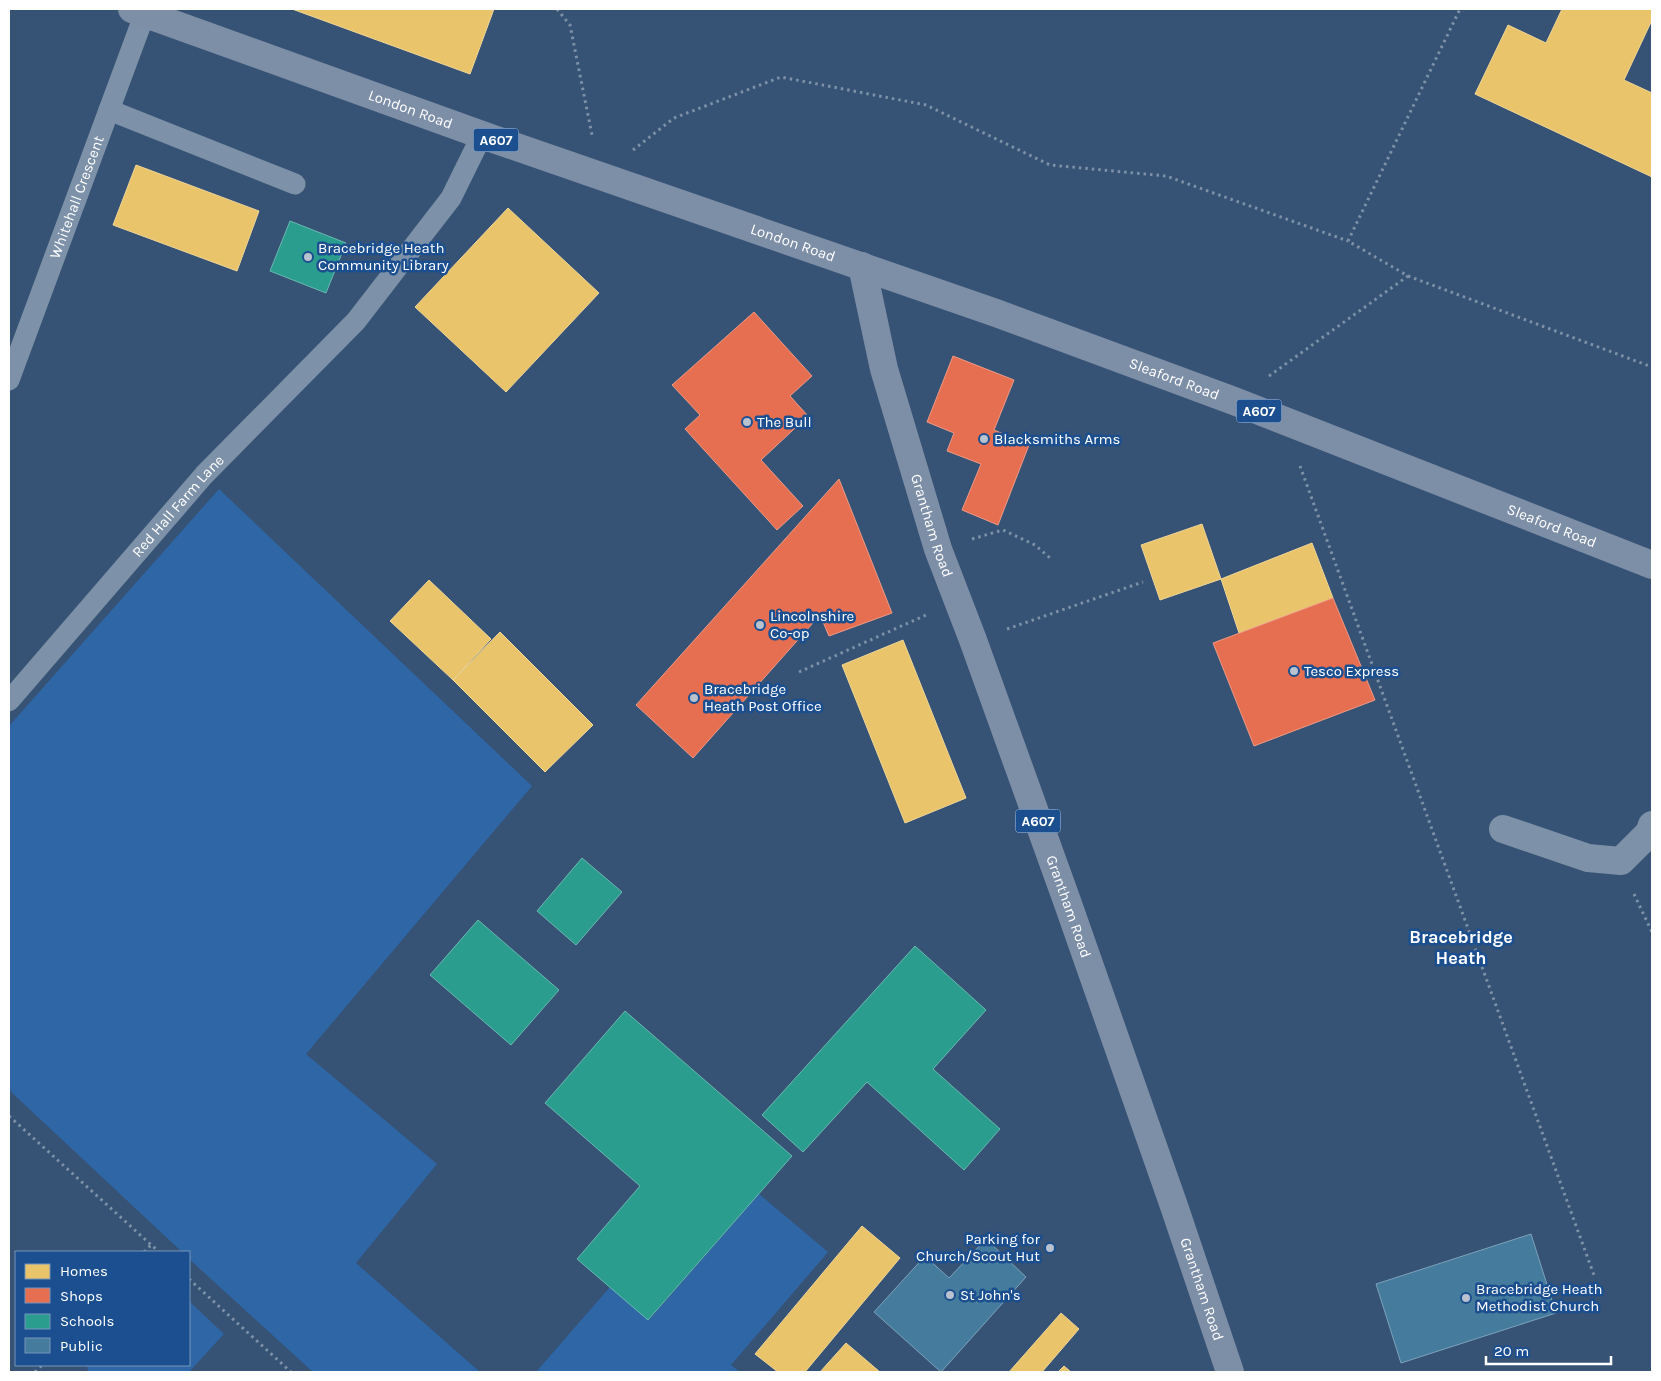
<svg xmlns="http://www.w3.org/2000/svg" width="1661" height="1381" font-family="Karla,sans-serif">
<rect width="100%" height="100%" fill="#365274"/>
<g fill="#2f66a5">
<polygon points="219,489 532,786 306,1054 437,1164 356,1263 480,1372 313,1372 189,1259 189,1252 182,1252 9,1090 9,726"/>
<polygon points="759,1194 828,1252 731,1365 740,1372 536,1372 610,1287 649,1320"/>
<polygon points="189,1301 224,1334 189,1372 88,1372 87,1365 189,1365"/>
</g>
<g fill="#e9c46a" stroke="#f0d697">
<polygon points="292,9 494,9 470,74"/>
<polygon points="1562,9 1652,9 1652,20 1624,80 1652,93 1652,177 1475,94 1508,25 1546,43"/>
<polygon points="136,165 259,211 237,271 113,225"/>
<polygon points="508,208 599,293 506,392 415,307"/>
<polygon points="1202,524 1221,579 1160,600 1141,545"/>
<polygon points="1312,543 1333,598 1239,633 1221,579"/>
<polygon points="429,580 491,639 453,680 390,621"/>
<polygon points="500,632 593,725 545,772 453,680"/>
<polygon points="903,640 966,798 905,823 842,665"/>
<polygon points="862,1226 900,1258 805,1372 778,1372 755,1354"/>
<polygon points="1061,1313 1079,1329 1042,1372 1009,1372"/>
<polygon points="846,1343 880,1372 820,1372"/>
<polygon points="1064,1366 1071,1372 1058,1372"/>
</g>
<g fill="#e76f51" stroke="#ee9a85">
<polygon points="754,312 812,376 790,396 808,416 761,460 803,506 777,530 685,429 700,415 672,385"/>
<polygon points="953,356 1014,380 994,430 1029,445 998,525 962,510 981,464 947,451 954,433 927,422"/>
<polygon points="839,479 892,613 829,636 820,615 693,758 636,705"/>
<polygon points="1333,598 1375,700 1254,746 1213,643"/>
</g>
<g fill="#2a9d8f" stroke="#6abab1">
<polygon points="290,221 346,243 326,293 270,271"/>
<polygon points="582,858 622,892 576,945 537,911"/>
<polygon points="478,920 559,990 511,1045 430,975"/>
<polygon points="915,946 986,1010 933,1069 1000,1129 964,1170 867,1082 803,1152 762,1115"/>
<polygon points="625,1011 792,1156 648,1320 577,1259 640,1186 545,1103"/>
</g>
<g fill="#457b9d" stroke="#7da3ba">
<polygon points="1531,1234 1556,1313 1401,1363 1376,1284"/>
<polygon points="986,1239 1026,1277 941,1372 874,1312 925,1256 949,1278"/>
</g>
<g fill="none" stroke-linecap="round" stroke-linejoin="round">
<g stroke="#7d92a8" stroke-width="3" stroke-dasharray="2.5 4" stroke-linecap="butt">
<polyline points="557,9 570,25 592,135"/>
<polyline points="633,150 674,118 781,77 926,105 1050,165 1166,176 1348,241"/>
<polyline points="1408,276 1652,367"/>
<polyline points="1269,376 1408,276 1348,241 1460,9"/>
<polyline points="1300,466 1595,1278"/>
<polyline points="972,539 1003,530 1035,545 1050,558"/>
<polyline points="1007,629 1143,582"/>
<polyline points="799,672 926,615"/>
<polyline points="1634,894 1652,932"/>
<polyline points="9,1116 159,1252"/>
<polyline points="144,1252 151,1245"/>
<polyline points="189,1279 291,1372"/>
<polyline points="35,1372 42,1365"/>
</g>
<g stroke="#7d92a8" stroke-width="21">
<polyline points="109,110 295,184"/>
<path id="s1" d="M9 380 145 13"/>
<path id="s2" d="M9 701 204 475 356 321 451 198 482 135"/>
</g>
<polyline stroke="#7d92a8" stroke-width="28" points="1503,829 1588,858 1621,861 1649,833 1652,825"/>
<g stroke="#7d8ea7" stroke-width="28">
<path id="s3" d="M132 9 482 135 996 313 1234 401 1652 565"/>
<path id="s4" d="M862 266 884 369 938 549 973 640 1067 901 1174 1206 1230 1372"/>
</g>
</g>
<g fill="#b9c2ce" stroke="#1b4f8f" stroke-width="2">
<circle cx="308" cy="257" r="5"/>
<circle cx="747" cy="422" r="5"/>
<circle cx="984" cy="439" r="5"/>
<circle cx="760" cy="625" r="5"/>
<circle cx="1294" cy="671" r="5"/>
<circle cx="694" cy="698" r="5"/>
<circle cx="1050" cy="1248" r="5"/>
<circle cx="950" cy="1295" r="5"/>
<circle cx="1466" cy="1298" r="5"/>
</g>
<g text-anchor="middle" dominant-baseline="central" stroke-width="5" stroke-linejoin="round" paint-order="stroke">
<g fill="#1b4f8f" stroke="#bbcadd" stroke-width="1">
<rect x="473.5" y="128.5" width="45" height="23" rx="4"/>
<rect x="1236.5" y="399.5" width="45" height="23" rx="4"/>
<rect x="1015.5" y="809.5" width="45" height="23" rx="4"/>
</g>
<g font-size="14" font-weight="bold" fill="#fff">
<text x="496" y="140">A607</text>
<text x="1259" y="411">A607</text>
<text x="1038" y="821">A607</text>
</g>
<g font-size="15" fill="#fff" stroke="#1b4f8f">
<text stroke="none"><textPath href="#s3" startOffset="296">London Road</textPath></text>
<text stroke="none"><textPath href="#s1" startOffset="195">Whitehall Crescent</textPath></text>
<text stroke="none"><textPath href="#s3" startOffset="701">London Road</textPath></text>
<text stroke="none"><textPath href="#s3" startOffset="1106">Sleaford Road</textPath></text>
<text stroke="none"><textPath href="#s2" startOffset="258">Red Hall Farm Lane</textPath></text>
<text stroke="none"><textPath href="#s4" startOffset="269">Grantham Road</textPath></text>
<text stroke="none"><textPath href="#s3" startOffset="1511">Sleaford Road</textPath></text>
<text stroke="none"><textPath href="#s4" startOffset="674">Grantham Road</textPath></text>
<text stroke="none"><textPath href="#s4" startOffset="1079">Grantham Road</textPath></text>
</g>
<g font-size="15" fill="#fff" stroke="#1b4f8f" text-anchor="start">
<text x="318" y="248">Bracebridge Heath<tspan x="318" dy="17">Community Library</tspan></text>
<text x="757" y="422">The Bull</text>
<text x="994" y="439">Blacksmiths Arms</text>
<text x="770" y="616">Lincolnshire<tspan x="770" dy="17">Co-op</tspan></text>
<text x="1304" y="671">Tesco Express</text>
<text x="704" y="689">Bracebridge<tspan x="704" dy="17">Heath Post Office</tspan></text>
<text x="1040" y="1239" text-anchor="end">Parking for<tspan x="1040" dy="17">Church/Scout Hut</tspan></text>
<text x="1476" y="1289">Bracebridge Heath<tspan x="1476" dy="17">Methodist Church</tspan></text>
<text x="960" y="1295">St John's</text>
</g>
<g font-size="18" font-weight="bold" fill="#fff" stroke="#1b4f8f">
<text x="1461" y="937">Bracebridge<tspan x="1461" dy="21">Heath</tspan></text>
</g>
</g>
<rect width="1661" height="1381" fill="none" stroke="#ffffff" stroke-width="20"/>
<rect x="15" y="1251" width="175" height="115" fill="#1b4f8f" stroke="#7695bc"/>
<rect x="25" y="1264" width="25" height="15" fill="#e9c46a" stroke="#7695bc"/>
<text x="60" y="1276" font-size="15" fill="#ffffff">Homes</text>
<rect x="25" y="1288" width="25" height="15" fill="#e76f51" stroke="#7695bc"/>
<text x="60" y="1301" font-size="15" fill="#ffffff">Shops</text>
<rect x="25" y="1314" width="25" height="15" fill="#2a9d8f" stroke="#7695bc"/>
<text x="60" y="1326" font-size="15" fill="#ffffff">Schools</text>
<rect x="25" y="1338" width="25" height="15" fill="#457b9d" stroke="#7695bc"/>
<text x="60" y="1351" font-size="15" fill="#ffffff">Public</text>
<path d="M1486 1356v8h125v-8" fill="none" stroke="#ffffff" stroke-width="2.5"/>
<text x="1494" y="1356" font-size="15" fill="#ffffff" stroke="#1b4f8f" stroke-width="4" paint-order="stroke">20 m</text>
</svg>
